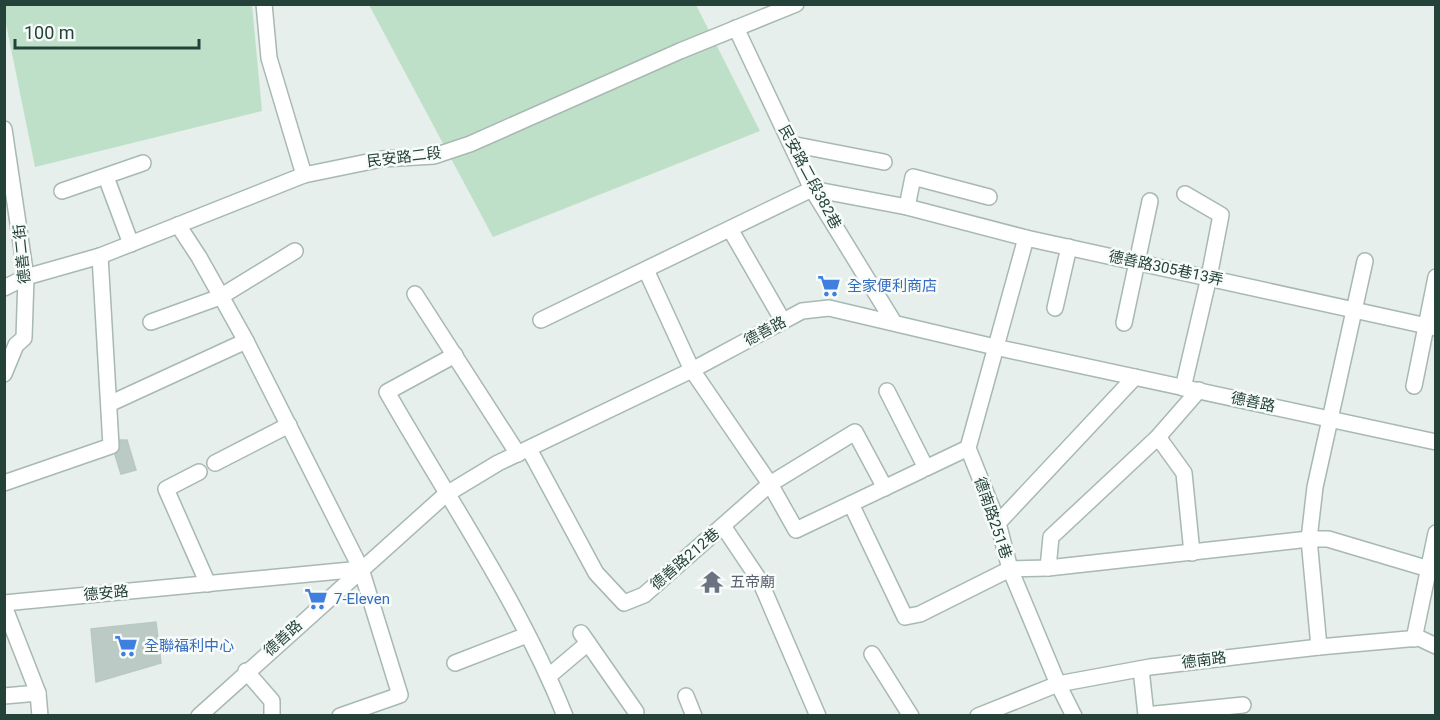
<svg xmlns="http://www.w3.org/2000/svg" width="1440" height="720" font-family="Roboto,'Noto Sans TC',sans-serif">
<rect width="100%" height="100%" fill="#e6efeb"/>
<g fill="#bfe0c8">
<polygon points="4,5 252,5 262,111 35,167 5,19"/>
<polygon points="369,5 696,5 760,131 493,237"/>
</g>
<g fill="#bbcac4" stroke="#b8c9c2" stroke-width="1.5">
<polygon points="120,440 127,440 136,470 121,474 115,455 119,451"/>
<polygon points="156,622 161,663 96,682 91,629"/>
</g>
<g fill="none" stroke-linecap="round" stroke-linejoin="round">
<g stroke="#a8b8b2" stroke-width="18">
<g id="minor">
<polyline points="264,4 269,58 304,175"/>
<polyline points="736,28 812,189 893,321"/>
<polyline points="4,129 26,277 24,338 16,345 4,374"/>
<polyline points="791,144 884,162"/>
<polyline points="106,177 131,244"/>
<polyline points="62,191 143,163"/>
<polyline points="907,207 913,177 989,197"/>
<polyline points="178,225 199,257 246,341 361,569 400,695 340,716"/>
<polyline points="730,229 783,321"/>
<polyline points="1026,238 968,448 998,523 1010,569 1058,684 1074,716"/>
<polyline points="646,270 692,370 770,484 796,530 922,470"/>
<polyline points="4,288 26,277 100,256 304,175 382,159 434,156 470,144 680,51 796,4"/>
<polyline points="415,294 518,454"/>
<polyline points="1055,308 1069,247"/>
<polyline points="541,320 812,189 907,207 1026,238 1436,328"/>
<polyline points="151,322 220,297 295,251"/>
<polyline points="1124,323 1150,201"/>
<path d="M455 355 387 392C448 499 519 601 565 716"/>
<polyline points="1414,386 1436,277"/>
<polyline points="1183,388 1209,277 1221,215 1185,194"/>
<polyline points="887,391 926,468 968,448"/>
<polyline points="109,404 246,341"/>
<polyline points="1158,437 1184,473 1192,553"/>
<polyline points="529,449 596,573 624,603 644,595 770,484 855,432 885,488"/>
<polyline points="215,463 289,425"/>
<polyline points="199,472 166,489 208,584"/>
<polyline points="4,483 111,446 100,256"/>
<polyline points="851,504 905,617 920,614 1010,569 1048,568 1309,539 1328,539 1429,569"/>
<polyline points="998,523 1135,377"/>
<polyline points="723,526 760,581 818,716"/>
<polyline points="1048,568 1051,537 1158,437 1199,390"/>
<polyline points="4,603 361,569"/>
<polyline points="4,606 38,693 40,716"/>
<polyline points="581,633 636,712"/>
<polyline points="1414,639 1436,533"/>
<polyline points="1319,647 1309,539 1315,487 1365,261"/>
<polyline points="872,654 911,716"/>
<polyline points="455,663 527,635"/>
<polyline points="1141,669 1146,715 1243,705"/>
<polyline points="246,671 272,701 272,716"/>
<polyline points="549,676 588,643"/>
<polyline points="4,696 38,693"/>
<polyline points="686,696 694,716"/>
<polyline points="199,716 445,495 498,463 692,370 802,311 829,308 995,347 1436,442"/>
<polyline points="978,716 1058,684 1150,667 1319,647 1419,638 1436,646"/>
</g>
</g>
<use href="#minor" stroke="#fff" stroke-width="15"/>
</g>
<defs>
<g id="supermarket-bare" transform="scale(1.8)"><path d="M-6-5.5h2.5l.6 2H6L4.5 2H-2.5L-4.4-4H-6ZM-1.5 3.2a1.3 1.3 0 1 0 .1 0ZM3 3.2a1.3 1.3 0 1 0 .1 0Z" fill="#3f7fe0" stroke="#f7fbf9" stroke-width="2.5" paint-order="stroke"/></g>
<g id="temple-bare" transform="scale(1.8)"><path d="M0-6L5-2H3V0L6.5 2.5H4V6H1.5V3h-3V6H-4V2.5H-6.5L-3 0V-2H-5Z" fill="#6b7280" stroke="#f7fbf9" stroke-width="2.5" paint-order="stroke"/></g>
</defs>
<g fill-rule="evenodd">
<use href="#supermarket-bare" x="829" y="286"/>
<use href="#temple-bare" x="712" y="582"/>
<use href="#supermarket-bare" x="316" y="599"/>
<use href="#supermarket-bare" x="126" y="646"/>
</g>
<g text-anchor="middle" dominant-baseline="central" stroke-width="5" stroke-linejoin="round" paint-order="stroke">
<g font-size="15" fill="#24423a" stroke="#f7fbf9">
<text transform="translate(404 157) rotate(-7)">民安路二段</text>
<text transform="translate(810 177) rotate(62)">民安路二段382巷</text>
<text transform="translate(22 254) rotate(-96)">德善二街</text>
<text transform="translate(1166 268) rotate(12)">德善路305巷13弄</text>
<text transform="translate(765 331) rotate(-28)">德善路</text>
<text transform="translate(1253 402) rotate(12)">德善路</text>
<text transform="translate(993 518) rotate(71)">德南路251巷</text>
<text transform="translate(685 559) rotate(-41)">德善路212巷</text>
<text transform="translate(106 593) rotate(-5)">德安路</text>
<text transform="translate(283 638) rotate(-42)">德善路</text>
<text transform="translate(1204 660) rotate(-7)">德南路</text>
</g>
<g font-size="15" fill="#366cbe" stroke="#f7fbf9" text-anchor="start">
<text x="847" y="286">全家便利商店</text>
<text x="334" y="599">7-Eleven</text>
<text x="144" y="646">全聯福利中心</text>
</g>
<g font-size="15" fill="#5b616d" stroke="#f7fbf9" text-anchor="start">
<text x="730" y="582">五帝廟</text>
</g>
</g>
<rect width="1440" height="720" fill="none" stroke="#24423a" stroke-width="12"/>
<path d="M15 39v9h184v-9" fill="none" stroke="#24423a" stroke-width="3"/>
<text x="24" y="39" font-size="18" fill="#24423a" stroke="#f7fbf9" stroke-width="4.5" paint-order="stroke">100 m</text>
</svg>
